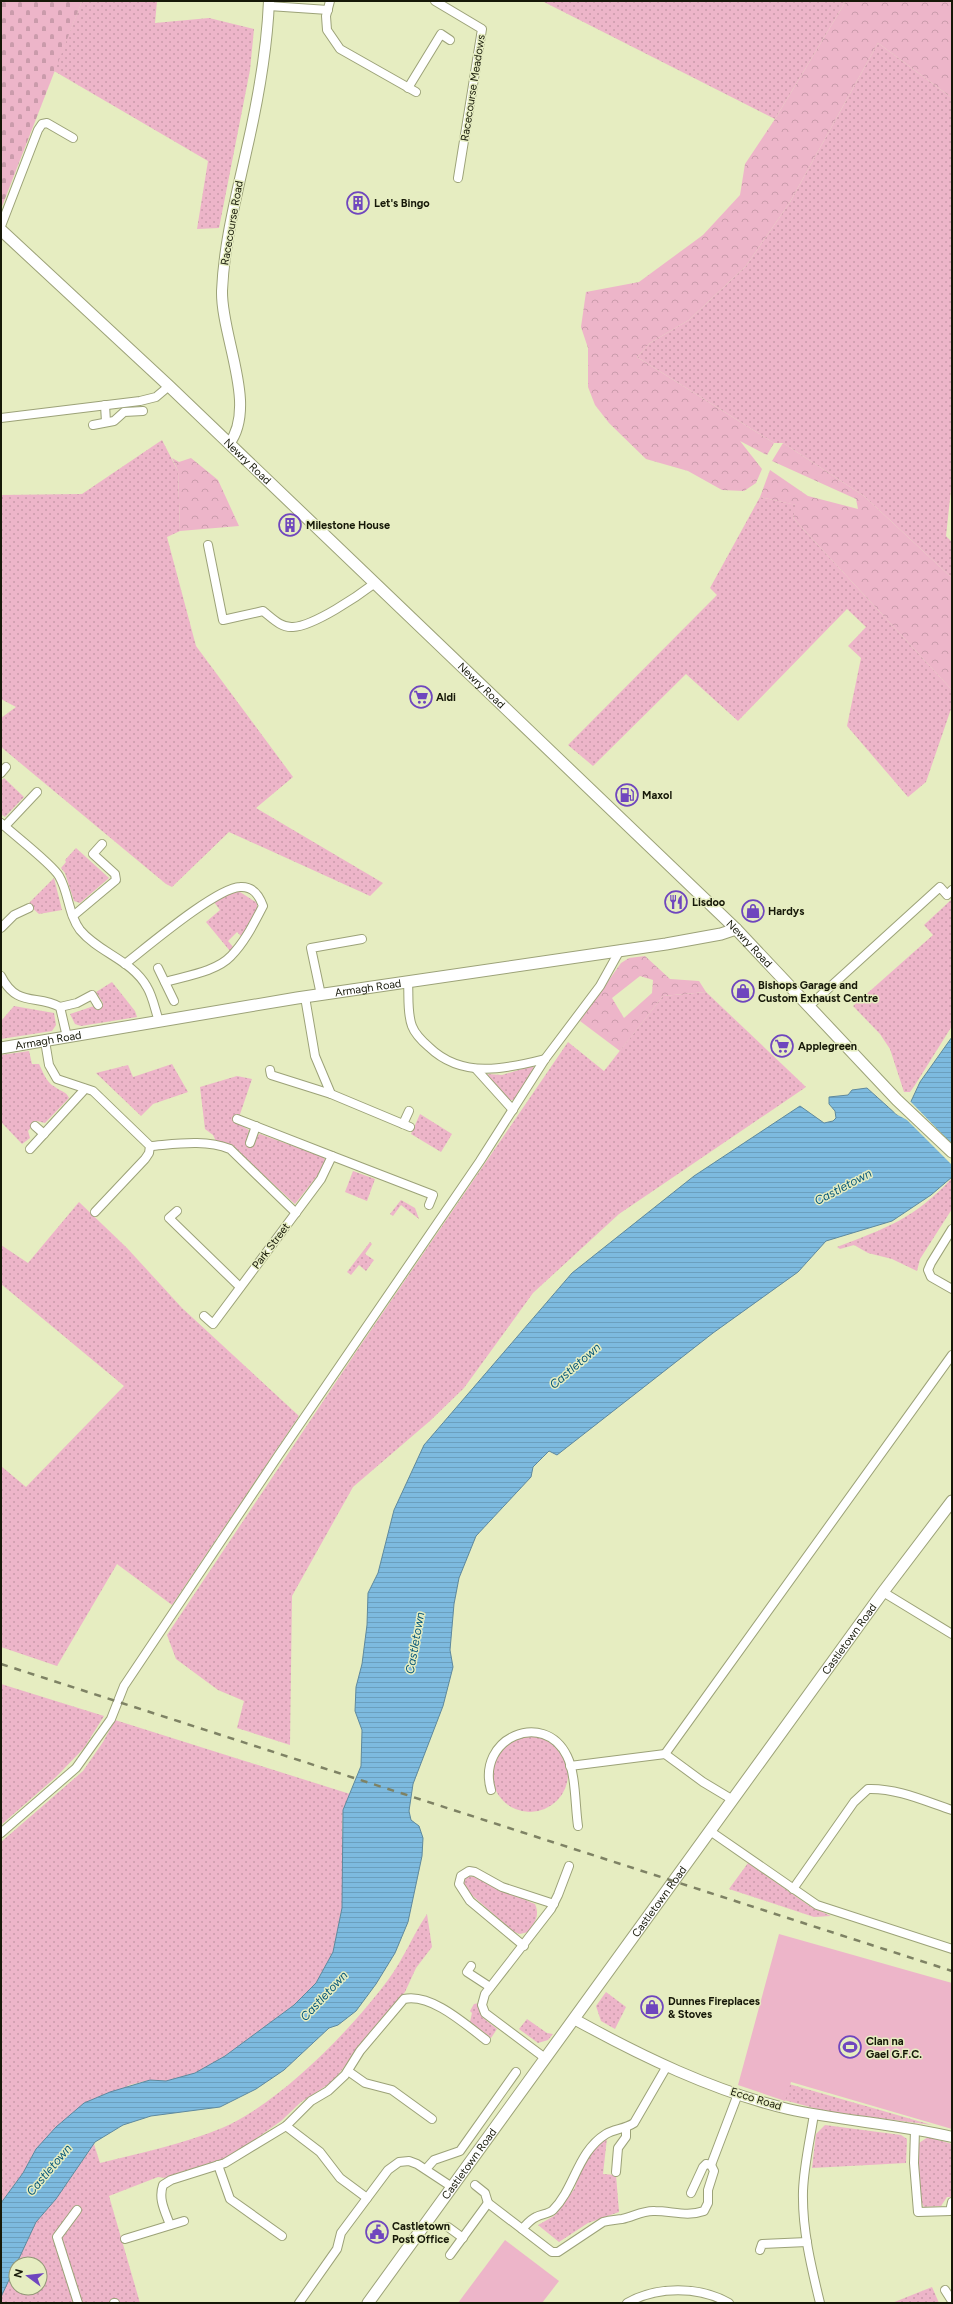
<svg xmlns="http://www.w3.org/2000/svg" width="953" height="2304" font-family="Figtree,sans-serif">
<defs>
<pattern id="grass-dots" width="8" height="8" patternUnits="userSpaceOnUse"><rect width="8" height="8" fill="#edb5c9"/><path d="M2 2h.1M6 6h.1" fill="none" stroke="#ca9bab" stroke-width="1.8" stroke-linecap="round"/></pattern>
<pattern id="forest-crowns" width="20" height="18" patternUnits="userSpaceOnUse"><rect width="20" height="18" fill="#edb5c9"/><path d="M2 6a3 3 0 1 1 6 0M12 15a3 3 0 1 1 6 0" fill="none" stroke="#ca9bab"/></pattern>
<pattern id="cemetery-stones" width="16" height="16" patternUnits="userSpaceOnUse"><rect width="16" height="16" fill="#edb5c9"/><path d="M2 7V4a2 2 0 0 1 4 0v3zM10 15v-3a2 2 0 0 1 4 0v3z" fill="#ca9bab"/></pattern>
<pattern id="water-rules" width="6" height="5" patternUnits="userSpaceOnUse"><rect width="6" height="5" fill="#7dbadf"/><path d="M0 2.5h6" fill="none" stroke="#6b9fbe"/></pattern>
</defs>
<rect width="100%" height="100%" fill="#e6edc1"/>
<g fill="url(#grass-dots)" fill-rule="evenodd">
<polygon points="82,1 157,1 155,23 209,18 254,29 250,70 219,228 197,229 208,161 54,71"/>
<polygon points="542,1 846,1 775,119"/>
<polygon points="878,43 952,98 952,480 946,536 952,542 952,578 864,496 783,443 774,443 637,357 650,343 689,320 746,266 790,202"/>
<polygon points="162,440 178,471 180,531 167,537 196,646 293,777 256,808 383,883 370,896 229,832 172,887 166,884 1,747 1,718 16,707 1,699 1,495 82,494"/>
<polygon points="760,497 797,505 793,518 952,690 952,706 926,782 908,797 847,726 861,658 848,646 866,627 847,609 738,721 686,674 593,766 568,745 717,595 710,588"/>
<polygon points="4,778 24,797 5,817 1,814 1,781"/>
<polygon points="76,848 109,878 80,903 74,901 65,873 61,868 66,862 65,860"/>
<polygon points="54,878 62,910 39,914 28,904"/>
<polygon points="233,892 240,892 257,903 257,911 242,937 237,932 228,941 234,948 230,951 206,922 220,910 214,902 222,896"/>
<polygon points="952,899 952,1026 915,1085 910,1092 904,1092 890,1049 880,1034 853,1006 933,935 924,925"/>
<polygon points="112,982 135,1011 137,1017 81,1026 75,1024 70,1014 103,1003 96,992"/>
<polygon points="706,992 806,1087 619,1214 533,1293 464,1388 431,1420 353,1487 292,1596 290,1745 237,1728 244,1701 218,1690 176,1659 167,1635 358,1349 568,1042 604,1071 663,996"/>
<polygon points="14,1006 54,1013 56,1025 52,1031 1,1039 1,1021"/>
<path d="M29 1051 32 1064H39C43 1072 46 1082 55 1087 61 1092 66 1091 69 1098L45 1123 37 1121 28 1131 30 1138 22 1144 1 1122V1055Z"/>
<polygon points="172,1064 188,1092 153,1104 141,1116 96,1073 128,1065 133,1077"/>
<polygon points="532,1066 535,1069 514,1100 509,1100 487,1077 488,1074 502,1075"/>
<polygon points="237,1076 252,1079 237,1123 249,1130 247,1142 254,1145 258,1135 260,1134 323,1157 326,1161 325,1166 295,1204 231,1145 216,1141 213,1135 205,1129 200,1087"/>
<polygon points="420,1114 452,1134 441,1152 411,1134"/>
<polygon points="353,1171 375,1179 367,1201 345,1192"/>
<path d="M952 1178V1209L920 1259 917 1271 892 1259 868 1253 854 1245 840 1249 837 1247C887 1228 915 1218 952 1178Z"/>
<polygon points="401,1200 415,1208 419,1219 401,1205 393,1216 390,1214"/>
<polygon points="79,1202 127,1248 182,1308 299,1416 172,1605 117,1564 57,1666 1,1647 1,1466 26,1487 124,1386 1,1284 1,1245 28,1263"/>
<polygon points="370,1242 372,1244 365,1254 374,1260 366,1271 359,1265 351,1275 347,1272"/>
<polygon points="1,1684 104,1716 84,1748 56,1777 1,1825"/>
<polygon points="115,1720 350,1794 343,1810 342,1829 344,1866 342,1908 333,1952 316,1983 294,2005 225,2056 195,2073 166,2081 150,2080 129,2085 36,2149 23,2173 1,2203 1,1842 83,1771 103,1742"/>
<circle cx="530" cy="1774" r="38"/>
<polygon points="748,1863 811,1907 831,1916 814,1917 729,1889"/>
<path d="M467 1876C481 1875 519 1898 535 1904 540 1916 535 1922 528 1932L520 1934 514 1932 466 1890 463 1884Z"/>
<path d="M427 1914 432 1947 416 1968 405 1992 332 2082 301 2102 281 2121 231 2156 166 2178 158 2177 109 2196 140 2303H1V2297L36 2222 56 2199 94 2144 100 2163C141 2153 183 2144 222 2128 280 2103 351 2030 388 1980 403 1960 413 1935 427 1914ZM16 2264H40V2288H16Z"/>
<polygon points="606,1992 626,2007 615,2029 601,2021 596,2006"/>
<polygon points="479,2003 482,2017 497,2029 491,2038 470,2022 472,2013 470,2011 474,2004"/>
<polygon points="527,2019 547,2033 553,2034 548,2040 538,2043 519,2029"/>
<polygon points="789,2084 932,2125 825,2111 784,2100"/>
<polygon points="825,2125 901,2135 907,2139 906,2163 812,2168 816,2134"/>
<polygon points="928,2137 952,2144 952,2197 947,2197 941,2206 924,2207 922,2203 916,2145"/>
<polygon points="607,2138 603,2174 616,2175 619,2212 588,2223 559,2242 538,2225 554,2216 575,2188 577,2176 596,2146"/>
<polygon points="932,2287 939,2303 892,2303"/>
</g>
<g fill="url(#forest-crowns)" fill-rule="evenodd">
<polygon points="846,1 949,1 952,4 952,98 878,43 790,202 746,266 689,320 650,343 637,357 774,443 767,455 740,441 762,469 756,483 744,491 722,490 688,471 646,459 609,423 595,405 588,387 588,348 581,327 586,292 639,282 703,235 740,195 745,164 775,119"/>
<polygon points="783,443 864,496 952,578 952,690 793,518 796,505 760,497 770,470 808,496 858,509 856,499 772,461"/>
<polygon points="172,458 179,462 191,458 218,480 239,526 180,531 178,471"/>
<path d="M645 956 670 979 699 981 706 992 663 996 620 1051 580 1021 621 963 629 958ZM640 976 653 980 652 993 624 1018 612 998Z"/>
</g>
<polygon fill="url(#cemetery-stones)" points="1,1 82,1 1,209"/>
<g fill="#edb5c9">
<polygon points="779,1934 952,1983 952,2129 791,2082 785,2101 738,2085"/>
<polygon points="505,2240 559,2281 542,2303 458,2303"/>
</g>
<polygon fill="url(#water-rules)" stroke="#5e899e" points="952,1037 952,1177 931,1195 892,1221 826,1241 798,1272 713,1333 557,1455 549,1451 533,1467 531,1477 476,1536 459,1578 454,1604 450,1650 453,1667 443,1706 413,1784 409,1811 411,1820 419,1826 423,1838 422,1856 408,1922 395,1953 376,1984 356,2011 338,2025 329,2028 284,2070 256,2089 220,2107 151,2116 123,2125 95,2142 56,2199 36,2222 1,2297 1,2203 23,2173 36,2149 56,2127 84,2103 110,2092 150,2080 166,2081 195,2073 225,2056 294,2005 316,1983 333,1952 342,1908 343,1810 361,1766 362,1730 355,1711 356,1687 362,1664 367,1625 368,1593 378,1573 394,1510 424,1445 572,1273 694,1176 800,1106 824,1123 833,1121 836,1118 835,1111 829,1104 829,1097 848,1095 852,1090 867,1088 897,1115 907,1110 920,1082"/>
<polygon fill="#e6edc1" points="909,1100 952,1144 952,1165 907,1120 896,1114 890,1107 898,1113 905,1108"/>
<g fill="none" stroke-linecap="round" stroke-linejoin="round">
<g stroke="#9ca278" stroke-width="10">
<g id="minor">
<polyline points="330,1 326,16 327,30 340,49 416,92"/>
<polyline points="435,1 482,29 458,178"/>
<polyline points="269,6 328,10"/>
<polyline points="408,88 441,34 450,40"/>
<polyline points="1,226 38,130 42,124 47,123 73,138"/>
<polyline points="105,405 106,422"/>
<polyline points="1,418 140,401 156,397 169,386"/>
<polyline points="93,425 114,421 124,412 143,411"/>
<path d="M208 545 223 620 263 611C272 618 281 628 293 627 314 626 358 596 375 583"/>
<polyline points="1,773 6,767"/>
<path d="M1 823C14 835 52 864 59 876 69 893 68 914 80 930 99 953 132 960 147 987 153 997 155 1010 159 1021"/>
<polyline points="5,826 37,792"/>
<polyline points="73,916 116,880 115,874 93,854 102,844"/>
<polyline points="1,928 14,915 29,908"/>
<path d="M125 964C147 947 216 888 240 887 253 886 259 895 263 906 254 923 245 942 231 956 216 972 185 976 165 982"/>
<polyline points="158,968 174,1001"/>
<path d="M1 976C17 1008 37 994 60 1007L67 1037"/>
<path d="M408 983C409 996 407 1013 412 1026 415 1034 422 1041 429 1047 462 1079 506 1069 545 1059"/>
<polyline points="321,995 311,948 362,939"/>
<polyline points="305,997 315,1056 331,1094 410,1127"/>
<polyline points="60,1007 77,1003 92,995 98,1005"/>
<polyline points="808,1007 940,887 947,895 952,890"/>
<polyline points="45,1041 49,1065 57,1079 93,1091 150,1146 149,1153 145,1159 95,1212"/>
<polyline points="476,1069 513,1110"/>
<polyline points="270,1070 271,1075 331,1094"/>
<polyline points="237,1119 332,1156"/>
<polyline points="403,1124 409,1111"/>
<polyline points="35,1126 44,1134"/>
<polyline points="250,1143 256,1126"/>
<path d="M150 1146C176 1144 205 1139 230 1149L296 1213"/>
<polyline points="30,1149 85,1089"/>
<polyline points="177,1211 169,1218 240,1287"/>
<polyline points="952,1229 931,1263 928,1270 931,1277 952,1289"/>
<polyline points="204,1316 213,1324 321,1179 332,1156 433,1195 429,1205"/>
<polyline points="883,1592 952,1634"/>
<polyline points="665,1754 952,1355"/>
<polyline points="570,1766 665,1754 703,1782 733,1800"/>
<path d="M491 1790C476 1738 544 1709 567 1756 576 1774 575 1806 578 1826"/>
<polyline points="710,1831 817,1905 952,1949"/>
<polyline points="1,1833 76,1768 111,1719 124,1686 278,1456 480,1161 545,1059 600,986 620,950"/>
<path d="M793 1889 854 1802 868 1789C897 1788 925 1801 952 1810"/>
<polyline points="524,1946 470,1901 459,1884 461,1876 469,1871 475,1872 502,1887 554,1904"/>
<polyline points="471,1966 467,1972 490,1987"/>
<polyline points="545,2058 485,2013 482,2005 485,1994 551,1909 558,1895 569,1866"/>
<polyline points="348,2071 365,2083 392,2090 432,2119"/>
<path d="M814 2114C810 2140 804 2165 803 2191 802 2229 811 2266 820 2303"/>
<polyline points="286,2126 320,2152 340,2178 367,2198"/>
<polyline points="915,2130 914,2163 918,2212 950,2211 952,2202"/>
<polyline points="218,2165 230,2199 282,2236"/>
<polyline points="711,2165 738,2094"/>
<polyline points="426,2169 434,2160 460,2151 516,2072"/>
<polyline points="616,2172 618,2148 626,2137 626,2129"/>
<polyline points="475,2185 485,2193 488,2203"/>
<polyline points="77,2210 57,2237 78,2303"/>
<path d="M170 2225C165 2211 158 2199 163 2185L171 2180 225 2163 286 2126 311 2101 328 2091 345 2075 360 2051 404 1999C431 1993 465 2024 486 2040"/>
<polyline points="448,2227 463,2238"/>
<path d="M522 2229C526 2225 531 2219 536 2217 541 2214 549 2214 553 2210 575 2188 577 2152 606 2134 614 2129 625 2129 634 2123L667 2066"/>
<polyline points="125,2239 184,2221"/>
<polyline points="760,2250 762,2244 807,2242"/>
<path d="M450 2255 488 2203 552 2252H558L603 2222C610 2220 615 2220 622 2219 633 2217 643 2210 655 2211 672 2211 687 2217 704 2211L708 2203V2190L714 2171 711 2165 706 2164 703 2167 691 2193"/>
<polyline points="945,2290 952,2301"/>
<polyline points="114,2303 115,2303"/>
<polyline points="299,2303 337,2249 341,2233 388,2170 399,2162 409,2161 417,2164 452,2187"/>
<path d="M627 2303C657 2286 699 2286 729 2303"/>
</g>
</g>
<g stroke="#9ca278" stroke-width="12">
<g id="tertiary">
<path d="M229 444C258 406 221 336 222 291 224 242 237 194 247 148 258 100 267 50 269 1"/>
<path d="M574 2019C641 2056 713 2091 788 2109 842 2121 898 2124 952 2137"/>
</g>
</g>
<g stroke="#9ca278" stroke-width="13">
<g id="secondary">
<path id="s1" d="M1 230 169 386 736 929 897 1100 952 1152"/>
<path id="s2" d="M1 1048 297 998 666 944 721 934 736 929"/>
<path id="s3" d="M368 2303 883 1592 952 1501"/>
</g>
</g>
<use href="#minor" stroke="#fff" stroke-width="8"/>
<use href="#tertiary" stroke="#fff" stroke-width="10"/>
<use href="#secondary" stroke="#fff" stroke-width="11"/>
<polyline stroke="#7e8264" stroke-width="2.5" stroke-dasharray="7 7" stroke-linecap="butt" points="1,1664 952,1971"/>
</g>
<defs>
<g id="building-ring" transform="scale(1.15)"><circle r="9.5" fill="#e6edc1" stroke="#6f46be" stroke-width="1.5"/><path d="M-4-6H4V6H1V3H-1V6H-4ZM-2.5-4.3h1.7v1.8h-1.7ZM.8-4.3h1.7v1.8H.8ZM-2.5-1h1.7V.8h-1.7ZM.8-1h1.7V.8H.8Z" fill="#6f46be"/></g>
<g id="supermarket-ring" transform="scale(1.15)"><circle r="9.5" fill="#e6edc1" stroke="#6f46be" stroke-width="1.5"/><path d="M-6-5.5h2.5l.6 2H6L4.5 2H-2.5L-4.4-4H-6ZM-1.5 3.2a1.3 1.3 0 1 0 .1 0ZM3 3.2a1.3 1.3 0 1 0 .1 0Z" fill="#6f46be"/></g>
<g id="fuel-ring" transform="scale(1.15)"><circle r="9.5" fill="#e6edc1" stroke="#6f46be" stroke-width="1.5"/><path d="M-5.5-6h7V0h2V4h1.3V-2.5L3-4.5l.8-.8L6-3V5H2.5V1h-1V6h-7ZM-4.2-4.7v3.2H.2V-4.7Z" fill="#6f46be"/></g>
<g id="restaurant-ring" transform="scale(1.15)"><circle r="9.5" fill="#e6edc1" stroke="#6f46be" stroke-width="1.5"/><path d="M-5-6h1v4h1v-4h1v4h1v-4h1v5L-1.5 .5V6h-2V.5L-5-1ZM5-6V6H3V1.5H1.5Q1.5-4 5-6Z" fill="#6f46be"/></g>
<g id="shop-ring" transform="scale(1.15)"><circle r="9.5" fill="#e6edc1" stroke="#6f46be" stroke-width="1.5"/><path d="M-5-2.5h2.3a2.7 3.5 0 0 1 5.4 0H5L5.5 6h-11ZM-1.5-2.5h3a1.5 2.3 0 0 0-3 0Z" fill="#6f46be"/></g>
<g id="stadium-ring" transform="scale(1.15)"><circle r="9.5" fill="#e6edc1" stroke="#6f46be" stroke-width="1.5"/><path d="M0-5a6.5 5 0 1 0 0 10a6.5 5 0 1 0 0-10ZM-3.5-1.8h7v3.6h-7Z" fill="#6f46be"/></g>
<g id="civic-ring" transform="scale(1.15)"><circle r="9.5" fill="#e6edc1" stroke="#6f46be" stroke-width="1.5"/><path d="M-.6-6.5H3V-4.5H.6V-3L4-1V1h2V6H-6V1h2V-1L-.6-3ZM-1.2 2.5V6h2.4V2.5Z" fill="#6f46be"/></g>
</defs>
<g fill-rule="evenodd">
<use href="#building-ring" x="358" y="203"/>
<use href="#building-ring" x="290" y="525"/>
<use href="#supermarket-ring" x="421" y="697"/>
<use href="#fuel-ring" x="627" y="795"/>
<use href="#restaurant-ring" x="676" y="902"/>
<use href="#shop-ring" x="753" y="911"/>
<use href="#shop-ring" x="743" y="991"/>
<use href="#supermarket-ring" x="782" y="1046"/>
<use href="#shop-ring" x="652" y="2007"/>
<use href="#stadium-ring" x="850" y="2047"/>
<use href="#civic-ring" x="377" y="2232"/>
</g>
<g text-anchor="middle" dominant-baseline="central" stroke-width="3" stroke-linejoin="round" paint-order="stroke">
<g font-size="11" fill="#161808" stroke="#e6edc1">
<text transform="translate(473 88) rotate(-81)">Racecourse Meadows</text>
<text transform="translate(232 223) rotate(-80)">Racecourse Road</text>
<text stroke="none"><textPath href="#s1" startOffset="338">Newry Road</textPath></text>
<text stroke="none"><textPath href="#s1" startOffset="662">Newry Road</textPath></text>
<text stroke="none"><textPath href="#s1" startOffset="1034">Newry Road</textPath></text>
<text stroke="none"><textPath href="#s2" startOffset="372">Armagh Road</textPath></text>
<text stroke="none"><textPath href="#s2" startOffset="48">Armagh Road</textPath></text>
<text transform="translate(271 1246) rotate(-53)">Park Street</text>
<text stroke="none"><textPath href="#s3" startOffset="820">Castletown Road</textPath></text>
<text stroke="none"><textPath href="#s3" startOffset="496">Castletown Road</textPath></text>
<text transform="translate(756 2099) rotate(17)">Ecco Road</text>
<text stroke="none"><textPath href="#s3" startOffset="172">Castletown Road</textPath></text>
</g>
<g font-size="11" font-weight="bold" fill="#161808" stroke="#e6edc1" text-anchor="start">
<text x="374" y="203">Let's Bingo</text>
<text x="306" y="525">Milestone House</text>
<text x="436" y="697">Aldi</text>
<text x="642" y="795">Maxol</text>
<text x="692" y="902">Lisdoo</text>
<text x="768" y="911">Hardys</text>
<text x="758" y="985">Bishops Garage and<tspan x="758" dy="13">Custom Exhaust Centre</tspan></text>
<text x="798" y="1046">Applegreen</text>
<text x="668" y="2001">Dunnes Fireplaces<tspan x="668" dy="13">&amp; Stoves</tspan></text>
<text x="866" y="2041">Clan na<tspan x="866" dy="13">Gael G.F.C.</tspan></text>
<text x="392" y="2226">Castletown<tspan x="392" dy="13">Post Office</tspan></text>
</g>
<g font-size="12" font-style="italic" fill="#045679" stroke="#e6edc1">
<text transform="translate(843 1187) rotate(-28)">Castletown</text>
<text transform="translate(575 1366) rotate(-41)">Castletown</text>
<text transform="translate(415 1643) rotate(-80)">Castletown</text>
<text transform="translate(324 1996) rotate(-47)">Castletown</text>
<text transform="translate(49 2170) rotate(-50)">Castletown</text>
</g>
</g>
<rect width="953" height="2304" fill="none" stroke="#161808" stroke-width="4"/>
<g transform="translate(28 2276) rotate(285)"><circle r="19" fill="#e6edc1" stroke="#939877"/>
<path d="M0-3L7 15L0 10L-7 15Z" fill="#6f46be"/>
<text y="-6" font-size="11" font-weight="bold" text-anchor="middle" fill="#161808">N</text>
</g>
</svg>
